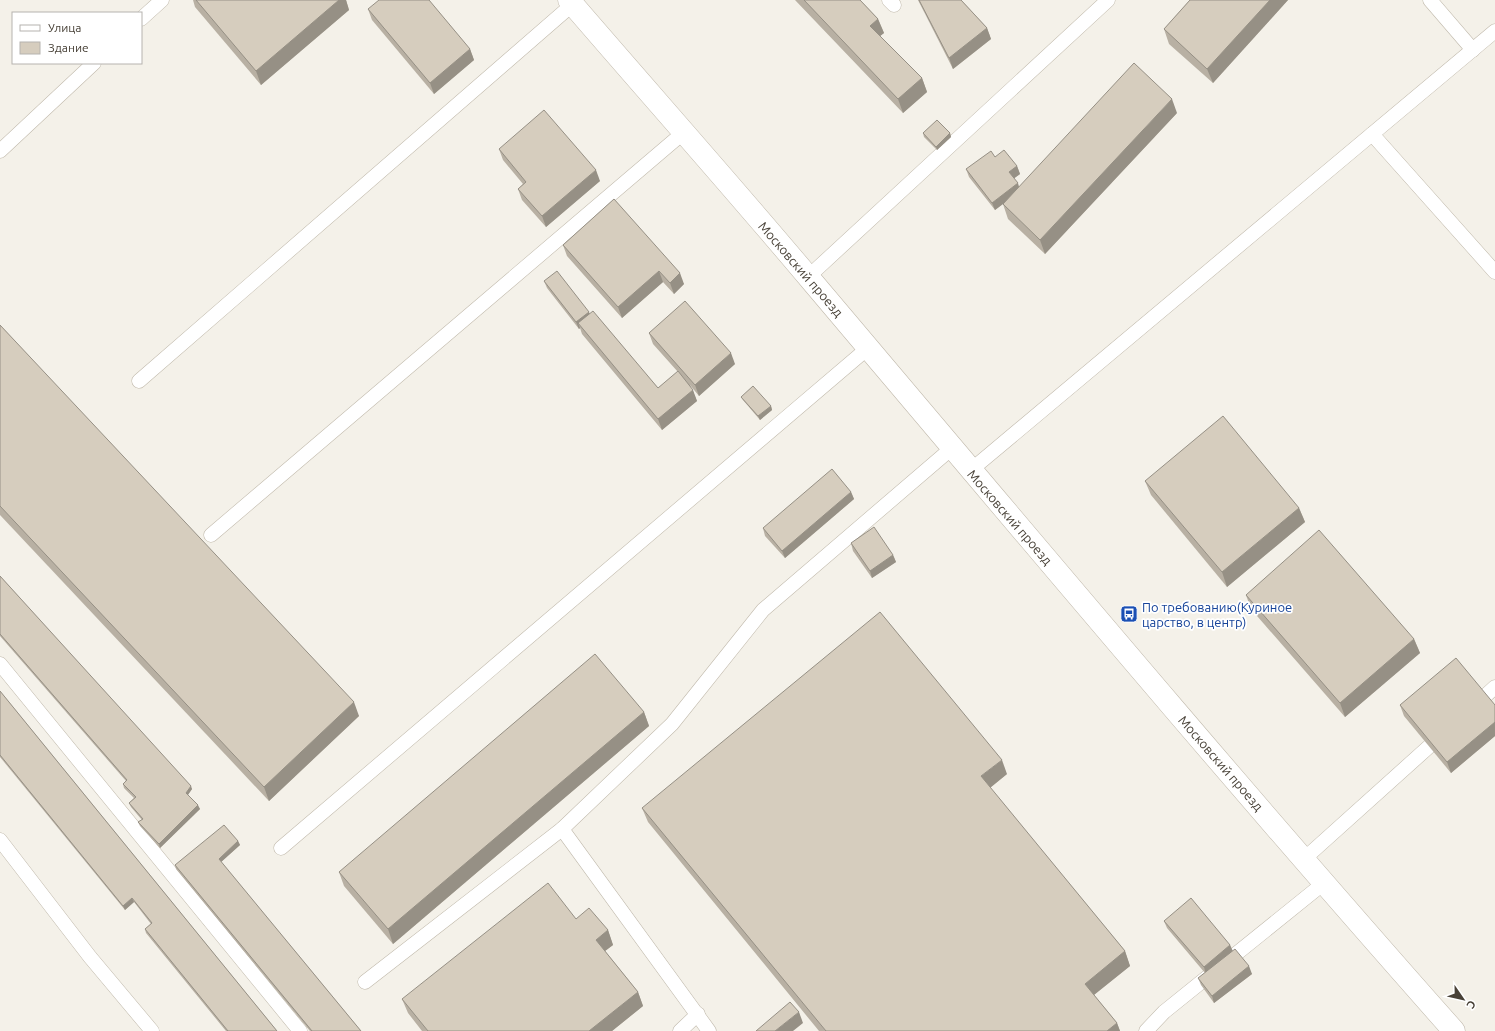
<svg xmlns="http://www.w3.org/2000/svg" width="1495" height="1031" font-family="Ubuntu,sans-serif">
<rect width="100%" height="100%" fill="#f4f1e9"/>
<g fill="none" stroke-linecap="round" stroke-linejoin="round">
<g stroke="#c0b9ab" stroke-width="15">
<g id="service">
<polyline points="889,0 894,5"/>
<polyline points="1430,0 1473,50"/>
<polyline points="141,19 162,0"/>
<polyline points="1372,134 1495,272"/>
<polyline points="0,151 94,63"/>
<polyline points="808,277 1108,0"/>
<polyline points="139,381 573,4"/>
<polyline points="971,470 1495,31"/>
<polyline points="211,535 683,133"/>
<polyline points="0,664 300,1031"/>
<polyline points="1472,708 1495,687"/>
<polyline points="562,829 709,1031"/>
<polyline points="0,840 90,957 152,1031"/>
<polyline points="281,848 868,348"/>
<polyline points="1304,859 1443,734"/>
<polyline points="365,982 562,829 672,724 763,610 952,448"/>
<polyline points="680,1031 698,1014"/>
<polyline points="1146,1031 1164,1012 1324,883"/>
</g>
</g>
<g stroke="#c0b9ab" stroke-width="23">
<path id="tertiary" d="M569 0C649 93 731 185 810 279 1023 531 1235 784 1454 1031"/>
</g>
<use href="#service" stroke="#fff" stroke-width="14"/>
<use href="#tertiary" stroke="#fff" stroke-width="22"/>
</g>
<g fill="#b8b0a3">
<polygon points="193,0 346,0 349,10 261,85 195,7"/>
<polygon points="795,0 860,0 878,19 884,33 880,36 922,78 927,92 903,113"/>
<polygon points="918,0 961,0 987,28 991,39 953,69"/>
<polygon points="1190,0 1288,0 1213,83 1169,44 1164,29"/>
<polygon points="368,9 470,49 474,60 434,94 372,20"/>
<polygon points="1177,113 1045,254 1008,219 1003,204 995,210 969,177 966,169 995,157 1017,166 1020,174 1014,178 1019,187"/>
<polygon points="923,133 950,133 951,137 937,150 924,137"/>
<polygon points="499,149 600,181 546,227 522,200 518,189 523,184 503,160"/>
<polygon points="614,199 684,284 674,294 663,282 622,318 567,256 563,245"/>
<polygon points="544,281 590,314 658,388 678,372 653,344 649,333 735,364 699,396 690,385 697,401 662,430 582,334 580,328 579,329 547,288"/>
<polygon points="0,325 359,716 269,801 0,515"/>
<polygon points="741,397 771,406 772,410 760,420 743,400"/>
<polygon points="1145,481 1299,508 1305,522 1227,587 1151,495"/>
<polygon points="851,492 854,499 785,558 765,536 763,528"/>
<polygon points="851,543 893,555 896,562 872,578 853,551"/>
<polygon points="0,576 192,789 188,795 200,809 160,848 140,826 138,822 142,820 131,807 129,803 134,798 124,788 123,784 126,781 0,636"/>
<polygon points="1246,595 1414,639 1420,653 1345,717 1251,609"/>
<polygon points="0,691 277,1031 226,1031 146,933 145,929 151,924 134,902 125,910 0,757"/>
<polygon points="1400,705 1495,705 1495,736 1451,773 1404,716"/>
<polygon points="644,712 649,726 393,944 344,886 339,872"/>
<polygon points="1007,774 990,788 1125,951 1130,966 1094,995 1117,1023 1120,1031 819,1031 648,822 642,808"/>
<polygon points="238,841 240,845 221,862 361,1031 310,1031 176,869 175,865"/>
<polygon points="576,919 608,930 613,945 605,951 638,992 643,1006 612,1031 422,1031 408,1013 402,999"/>
<polygon points="1164,921 1230,945 1233,951 1252,974 1214,1003 1201,985 1198,978 1205,973 1167,928"/>
</g>
<g fill="#969085">
<polygon points="339,0 346,0 349,10 261,85 256,71"/>
<polygon points="1270,0 1288,0 1213,83 1207,69"/>
<polygon points="878,19 884,33 875,40 870,26"/>
<polygon points="987,28 991,39 953,69 949,58"/>
<polygon points="470,49 474,60 434,94 430,83"/>
<polygon points="922,78 927,92 903,113 898,99"/>
<polygon points="1172,99 1177,113 1045,254 1040,240"/>
<polygon points="950,133 951,137 937,150 936,147"/>
<polygon points="1017,166 1020,174 1012,180 1009,172"/>
<polygon points="596,170 600,181 546,227 542,216"/>
<polygon points="1018,183 1020,191 995,210 992,203"/>
<polygon points="659,271 663,282 622,318 618,307"/>
<polygon points="680,273 684,284 674,294 670,283"/>
<polygon points="589,312 592,319 578,323 580,328 579,329 576,322"/>
<polygon points="731,353 735,364 699,396 695,385"/>
<polygon points="693,390 697,401 662,430 658,419"/>
<polygon points="771,406 772,410 760,420 758,416"/>
<polygon points="851,492 854,499 785,558 782,551"/>
<polygon points="1299,508 1305,522 1227,587 1222,572"/>
<polygon points="893,555 896,562 872,578 870,571"/>
<polygon points="1414,639 1420,653 1345,717 1340,703"/>
<polygon points="354,702 359,716 269,801 264,787"/>
<polygon points="644,712 649,726 393,944 388,929"/>
<polygon points="1495,722 1495,736 1451,773 1447,762"/>
<polygon points="1002,760 1007,774 986,791 981,776"/>
<polygon points="191,786 192,789 187,796 186,793"/>
<polygon points="198,805 200,809 160,848 159,844"/>
<polygon points="238,841 240,845 220,863 219,859"/>
<polygon points="132,898 134,902 125,910 123,906"/>
<polygon points="608,930 613,945 601,954 596,940"/>
<polygon points="1230,945 1233,952 1206,975 1204,967"/>
<polygon points="1125,951 1130,966 1090,998 1085,984"/>
<polygon points="1249,966 1252,974 1214,1003 1212,996"/>
<polygon points="638,992 643,1006 612,1031 589,1031"/>
<polygon points="799,1012 803,1023 793,1031 775,1031"/>
<polygon points="1117,1023 1120,1031 1107,1031"/>
</g>
<g fill="#d6cdbe" stroke="#969085">
<polygon points="196,0 339,0 256,71"/>
<polygon points="379,0 429,0 470,49 430,83 368,9"/>
<polygon points="804,0 860,0 878,19 870,26 922,78 898,99"/>
<polygon points="919,0 961,0 987,28 949,58"/>
<polygon points="1190,0 1270,0 1207,69 1164,29"/>
<polygon points="1134,63 1172,99 1040,240 1003,204"/>
<polygon points="544,110 596,170 542,216 518,189 526,182 499,149"/>
<polygon points="937,120 950,133 936,147 923,133"/>
<polygon points="1004,150 1017,166 1009,172 1018,183 992,203 966,169 991,151 995,157"/>
<polygon points="614,199 680,273 670,283 659,271 618,307 563,245"/>
<polygon points="557,271 589,312 576,322 544,281"/>
<polygon points="685,301 731,353 695,385 649,333"/>
<polygon points="593,311 658,388 678,371 693,390 658,419 578,323"/>
<polygon points="0,325 354,702 264,787 0,506"/>
<polygon points="753,386 771,406 758,416 741,397"/>
<polygon points="1223,416 1299,508 1222,572 1145,481"/>
<polygon points="832,469 851,492 782,551 763,528"/>
<polygon points="874,527 893,555 870,571 851,543"/>
<polygon points="1319,530 1414,639 1340,703 1246,595"/>
<polygon points="0,576 191,786 186,793 198,805 159,844 138,822 143,819 129,803 136,797 123,784 127,780 0,634"/>
<polygon points="880,612 1002,760 981,776 1125,951 1085,984 1117,1023 1107,1031 826,1031 642,808"/>
<polygon points="595,654 644,712 388,929 339,872"/>
<polygon points="1456,658 1495,705 1495,722 1447,762 1400,705"/>
<polygon points="0,691 277,1031 228,1031 145,929 152,923 132,898 123,906 0,755"/>
<polygon points="224,825 238,841 219,859 361,1031 312,1031 175,865"/>
<polygon points="548,883 576,919 589,908 608,930 596,940 638,992 589,1031 428,1031 402,999"/>
<polygon points="1191,898 1230,945 1204,967 1164,921"/>
<polygon points="1235,949 1249,966 1212,996 1198,978"/>
<polygon points="790,1002 799,1012 775,1031 756,1031"/>
</g>
<defs>
<g id="bus-square" transform="scale(0.9)"><rect x="-9" y="-9" width="18" height="18" rx="4" fill="#1a4fb4" stroke="#fff"/><path d="M-5-6H5V4H4V6H2V4H-2V6H-4V4H-5ZM-3.5-4V0h7V-4ZM-3.5 1.2v1.5H-2V1.2ZM2 1.2v1.5H3.5V1.2Z" fill="#fff"/></g>
</defs>
<g fill-rule="evenodd">
<use href="#bus-square" x="1129" y="614"/>
</g>
<g text-anchor="middle" dominant-baseline="central" stroke-width="3.5" stroke-linejoin="round" paint-order="stroke">
<g font-size="13" fill="#484137" stroke="#fff">
<text transform="translate(801 269) rotate(49)">Московский проезд</text>
<text transform="translate(1010 517) rotate(49)">Московский проезд</text>
<text transform="translate(1221 763) rotate(49)">Московский проезд</text>
</g>
<g font-size="13" fill="#164399" stroke="#fff" text-anchor="start">
<text x="1142" y="607">По требованию(Куриное<tspan x="1142" dy="15">царство, в центр)</tspan></text>
</g>
</g>
<rect x="12" y="12" width="130" height="52" fill="#ffffff" stroke="#b6b3af"/>
<rect x="20" y="25" width="20" height="6" fill="#ffffff" stroke="#b6b3af"/>
<text x="48" y="32" font-size="12" fill="#484137">Улица</text>
<rect x="20" y="42" width="20" height="12" fill="#d6cdbe" stroke="#b6b3af"/>
<text x="48" y="52" font-size="12" fill="#484137">Здание</text>
<g transform="translate(1463 999) rotate(124)" stroke="#ffffff" stroke-width="3" paint-order="stroke">
<path d="M0-3L7 15L0 10L-7 15Z" fill="#484137"/>
<text y="-6" font-size="11" font-weight="bold" text-anchor="middle" fill="#484137">С</text>
</g>
</svg>
